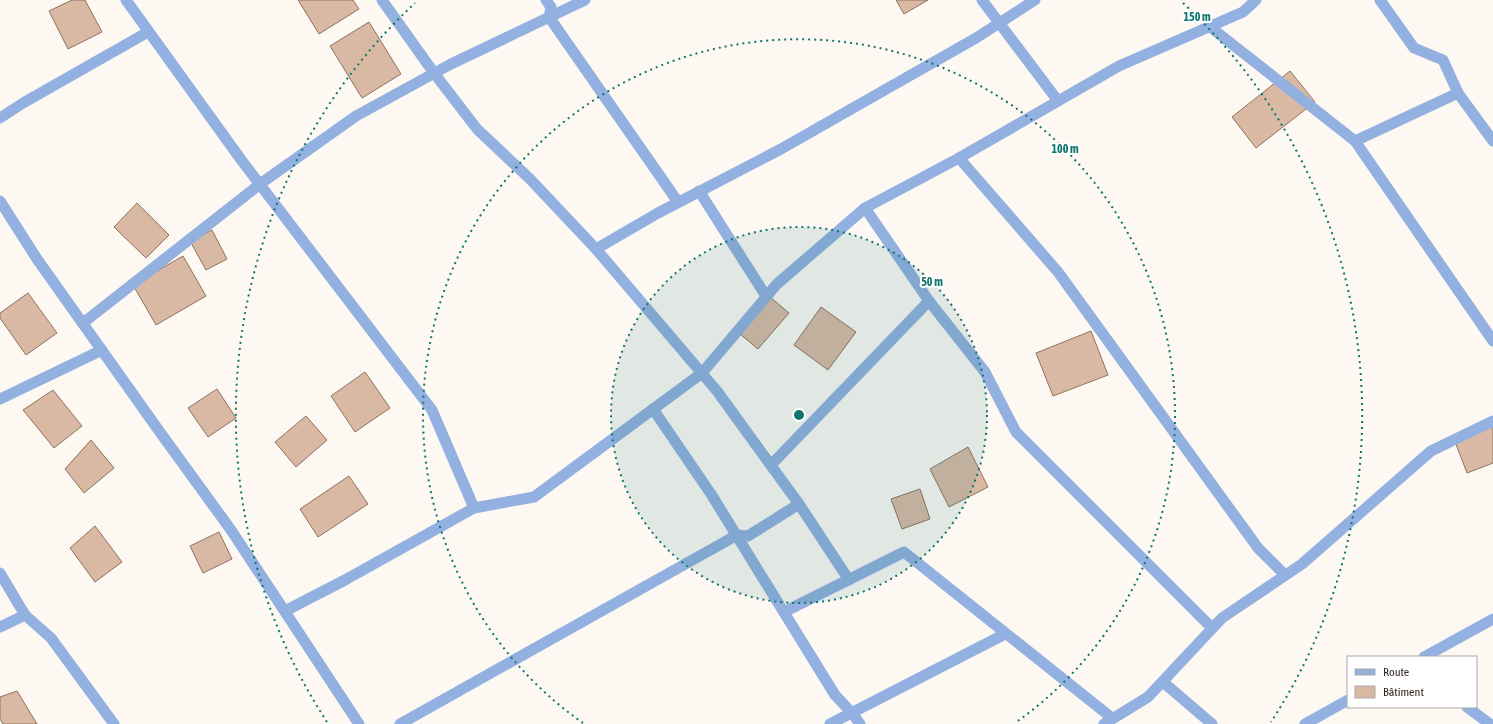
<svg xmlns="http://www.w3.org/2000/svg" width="1493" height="724" font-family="'Asap Condensed',sans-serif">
<rect width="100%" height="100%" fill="#fef8f3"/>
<g fill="#d9b9a4" stroke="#8f725e">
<polygon points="72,0 85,0 102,32 68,49 49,11"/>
<polygon points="298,0 353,0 359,9 319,34"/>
<polygon points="896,0 928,0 904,14"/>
<polygon points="369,22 401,74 362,98 330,46"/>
<polygon points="1290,71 1315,102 1256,148 1232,117"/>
<polygon points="137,203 169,235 146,258 114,227"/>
<polygon points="212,230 227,259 206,270 190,241"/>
<polygon points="183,256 206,296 156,325 133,285"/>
<polygon points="28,293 57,333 26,355 0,318 0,313"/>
<polygon points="770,297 789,313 758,349 740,334"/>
<polygon points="821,307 856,332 828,370 794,345"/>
<polygon points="1091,331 1108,375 1053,396 1036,353"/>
<polygon points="365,372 390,408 355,432 331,396"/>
<polygon points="217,389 236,418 208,437 188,408"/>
<polygon points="53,390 82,426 54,448 23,410"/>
<polygon points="306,416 327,440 296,467 275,442"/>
<polygon points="1493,425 1493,463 1467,473 1454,439"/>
<polygon points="91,440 114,468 84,493 65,469"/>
<polygon points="968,447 988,487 949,507 930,469"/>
<polygon points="349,476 368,504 318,537 300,509"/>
<polygon points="920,489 930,519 902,529 891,499"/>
<polygon points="95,526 122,562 95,582 70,548"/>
<polygon points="219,532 232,559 203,573 190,546"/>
<polygon points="17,691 37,724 3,724 0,719 0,697"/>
</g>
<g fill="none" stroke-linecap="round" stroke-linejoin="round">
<g stroke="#92b0e0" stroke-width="11">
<polyline points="126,0 242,161 432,410 474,508"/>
<polyline points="382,0 434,73 477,129 530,179 596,249 717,391 799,504 849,580"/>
<polyline points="546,0 551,7 549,17 678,202"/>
<polyline points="982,0 1058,101"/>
<polyline points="1380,0 1414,48 1443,60 1458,93 1493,141"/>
<polyline points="1209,26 1355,141 1493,341"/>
<polyline points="0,118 23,103 148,32"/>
<polyline points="1355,141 1458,93"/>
<polyline points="959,158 1058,272 1258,548 1285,575"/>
<polyline points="699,191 766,296"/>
<polyline points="0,201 37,259 162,435 231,530 359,724"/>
<polyline points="865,208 929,301 985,372 1016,432 1212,628"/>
<polyline points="596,249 658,213 781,149 976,38 1035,0"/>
<polyline points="83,323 260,184 356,116 451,64 585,0"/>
<polyline points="0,399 102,350"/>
<polyline points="653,409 711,494 835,695 852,713 860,724"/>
<polyline points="771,465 929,301"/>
<polyline points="0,573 25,615 51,638 114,724"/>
<polyline points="285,611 345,580 474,508 534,497 702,373 777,284 865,208 959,158 1119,66 1243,12 1256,0"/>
<polyline points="784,612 904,552 1112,718"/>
<polyline points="0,627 25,615"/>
<polyline points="1424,657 1493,619"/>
<polyline points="1163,682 1212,724"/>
<polyline points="1467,707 1490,724"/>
<polyline points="400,724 737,535 748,536 799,504"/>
<polyline points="830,724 1005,634"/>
<polyline points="1104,724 1148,697 1222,618 1302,564 1431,451 1493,421"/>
<polyline points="1305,724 1348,700"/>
</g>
</g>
<circle cx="799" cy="415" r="188" fill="#0f766e" fill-opacity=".12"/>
<g fill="none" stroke="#0f766e" stroke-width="2" stroke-dasharray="2 4">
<circle cx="799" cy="415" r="188"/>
<path d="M583 723A376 376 0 1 1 1015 723"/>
<path d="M327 722A563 563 0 0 1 415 3M1183 3A563 563 0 0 1 1271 722"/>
</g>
<circle cx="799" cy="415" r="6" fill="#0f766e" stroke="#fff" stroke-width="2"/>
<g font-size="12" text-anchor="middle" font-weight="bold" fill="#0f766e" stroke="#fff" stroke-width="4" stroke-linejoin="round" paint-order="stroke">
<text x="1197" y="21">150 m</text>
<text x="1065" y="153">100 m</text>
<text x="932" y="286">50 m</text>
</g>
<rect x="1347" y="656" width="130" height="52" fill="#ffffff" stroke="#ada8a5"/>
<rect x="1355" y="669" width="20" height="6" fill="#92b0e0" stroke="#ada8a5"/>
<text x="1383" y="676" font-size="12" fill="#32261e">Route</text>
<rect x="1355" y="686" width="20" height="12" fill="#d9b9a4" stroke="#ada8a5"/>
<text x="1383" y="696" font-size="12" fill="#32261e">Bâtiment</text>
</svg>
